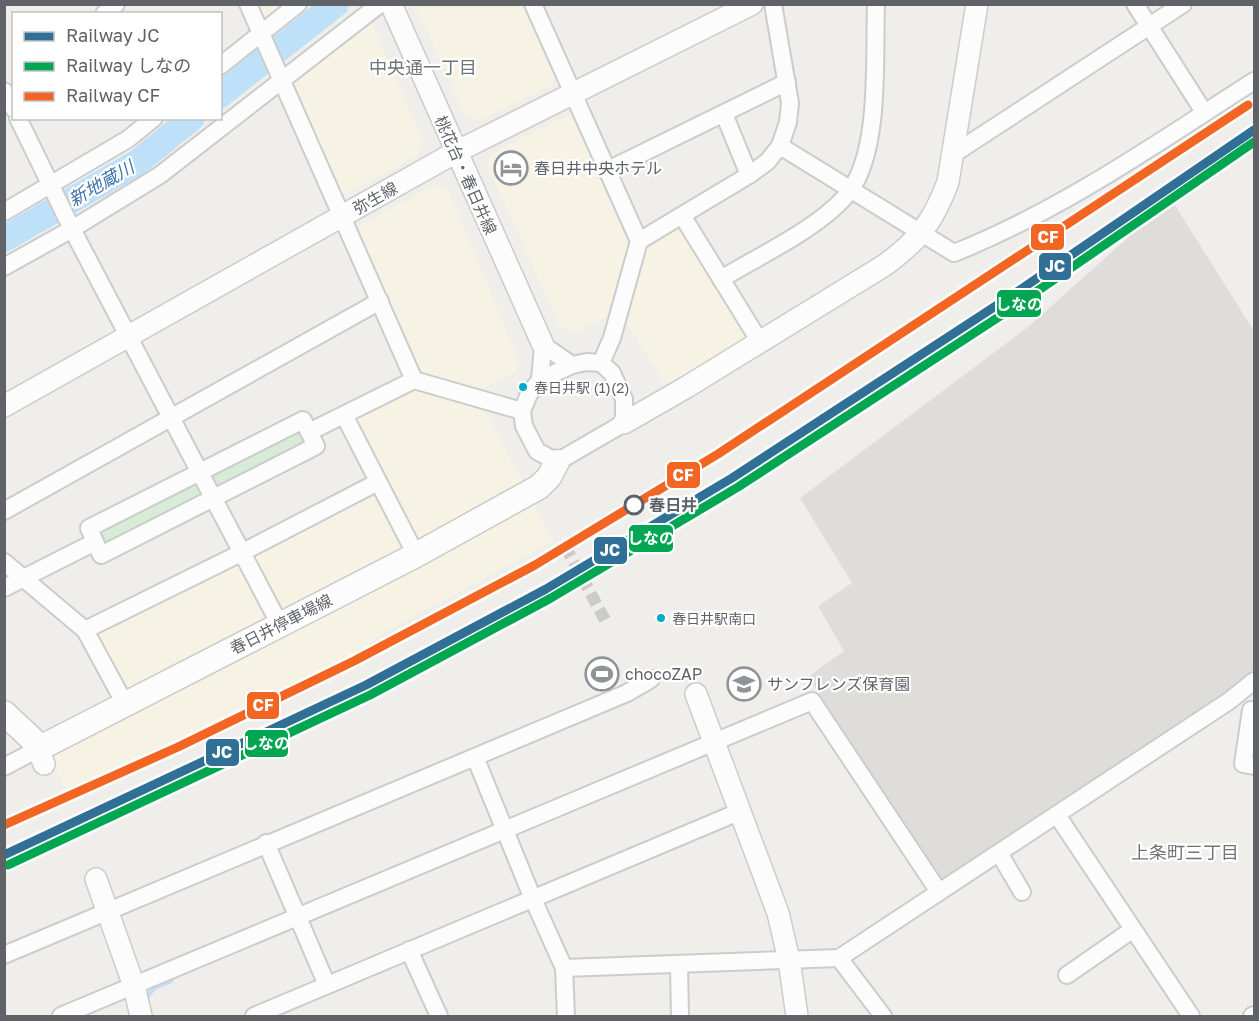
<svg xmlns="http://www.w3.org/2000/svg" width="1259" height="1021" font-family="'Golos Text','Noto Sans JP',sans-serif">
<rect width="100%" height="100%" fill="#efeeea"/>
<g fill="#f7f3e4">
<polygon points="257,5 288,5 269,19 263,19"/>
<polygon points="415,5 522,5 554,76 552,85 479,121 466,117"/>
<polygon points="365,20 372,23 424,143 418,155 347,194 341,192 293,84 294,77"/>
<polygon points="566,116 574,120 629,246 612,310 605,317 572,333 560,327 487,164 492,153"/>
<polygon points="434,185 448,189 519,361 515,371 481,390 423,372 419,368 359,232 362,224"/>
<polygon points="679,229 684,231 747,334 746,340 671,387 666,385 627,324 646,250"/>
<polygon points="412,389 418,389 483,409 523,481 521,487 424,542 416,541 355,424 358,417"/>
<polygon points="372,492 378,494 404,546 403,554 287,612 281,610 253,558 255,552"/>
<polygon points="532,502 554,541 389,630 317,678 67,792 53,764 55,755 61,746"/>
<polygon points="231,564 238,566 265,618 263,625 130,692 124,690 96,638 99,632"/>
</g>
<polygon fill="#dfddda" points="1171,199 1254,331 1254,673 946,879 941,878 808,677 844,651 818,606 852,583 800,498 1028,327"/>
<g fill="#d8ebd6">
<polygon points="297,429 301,431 305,438 303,445 221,487 215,485 212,477 214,471"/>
<polygon points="190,484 196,485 200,492 198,498 109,543 102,542 99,535 101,529"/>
</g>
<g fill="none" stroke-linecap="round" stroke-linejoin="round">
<polyline stroke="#bfe0f9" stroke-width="4.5" points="146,998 154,988 171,981"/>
<g stroke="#bfe0f9" stroke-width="26">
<polyline points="220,95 336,4"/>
<polyline points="4,239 138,162 192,118"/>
</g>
<polyline stroke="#cbcbca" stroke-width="12" stroke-dasharray="12 6" stroke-linecap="butt" points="565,546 605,620"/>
<g stroke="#cbcccc" stroke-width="20">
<g id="minor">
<polyline points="248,4 414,380"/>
<polyline points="533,4 639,241 612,338 601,363"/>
<polyline points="1135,4 1204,112"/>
<polyline points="104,14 116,4"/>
<polyline points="220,66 298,4"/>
<polyline points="4,91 14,109"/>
<polyline points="724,114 749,175"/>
<polyline points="18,118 72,229 280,625"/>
<path d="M780 146 954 253C1062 210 1157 143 1254 81"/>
<polyline points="955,153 1183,4"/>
<polyline points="606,171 787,82"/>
<polyline points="4,212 128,139 154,118"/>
<polyline points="683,217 760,342"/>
<polyline points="639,241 749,175 767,162 780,146 788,122 790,103 773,4"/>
<polyline points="4,267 72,229 160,175 380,4"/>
<path d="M721 279C759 256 823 226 849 192 881 150 874 57 876 4"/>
<polyline points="540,380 572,365 587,362 601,363 612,373 624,399 624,423 557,462 537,451 524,426 522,411 529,394 540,380 543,345 572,365"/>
<polyline points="344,415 416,555"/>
<polyline points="309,432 414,380 522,411"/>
<polyline points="4,511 380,301"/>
<polyline points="4,562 85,630 125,704"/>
<polyline points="4,588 95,542 89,528 303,420 316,446 101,555 95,542"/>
<polyline points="85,630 241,553 378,482"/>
<polyline points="1251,710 1243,764 1254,766"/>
<polyline points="475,757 533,899 564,968 566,1016"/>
<polyline points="4,767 38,749"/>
<polyline points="1057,815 1191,1016"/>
<polyline points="266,843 327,985"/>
<polyline points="999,853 1022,892"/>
<polyline points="409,950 439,1016"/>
<polyline points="4,955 627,693 651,679"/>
<polyline points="839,958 883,1016"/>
<polyline points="679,965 680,1016"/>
<polyline points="564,968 839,958 1229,701 1254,681"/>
<polyline points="1067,975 1132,930"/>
<polyline points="61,1016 812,701 939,892"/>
<polyline points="254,1016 741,811"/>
<polyline points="1252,1016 1254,1015"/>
</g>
</g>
<g stroke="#cbcccc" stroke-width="24">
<g id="tertiary">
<polyline points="391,4 543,345"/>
<polyline points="4,406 456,152 752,4"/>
<path d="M624 423 685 388 885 265C919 240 933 222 948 182L977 4"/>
<polyline points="696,694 778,913 789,960 797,1016"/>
<polyline points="38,749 44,764"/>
<polyline points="96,879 134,986 141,1016"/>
</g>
</g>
<g stroke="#cacacb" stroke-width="27">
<polyline id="secondary" points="4,713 32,739 38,749 416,555 539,487 549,477 557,462"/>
</g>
<use href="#minor" stroke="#fdfcfc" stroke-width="16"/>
<use href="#tertiary" stroke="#fdfcfc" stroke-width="21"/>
<use href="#secondary" stroke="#fdfcfc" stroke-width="24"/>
<g stroke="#e4e4e4" stroke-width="7">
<polyline id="rail" points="1251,132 1254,129"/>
</g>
<use href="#rail" stroke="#fff" stroke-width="4.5" stroke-dasharray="14" stroke-linecap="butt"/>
<g stroke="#fff" stroke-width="14">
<polyline id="rail-1" points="4,855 366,685 546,589 732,478 1011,296 1254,130"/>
</g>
<g stroke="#fff" stroke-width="14">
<polyline id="rail-2" points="8,865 370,695 551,598 738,487 1017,305 1254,142"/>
</g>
<g stroke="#fff" stroke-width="14">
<polyline id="rail-3" points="4,825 178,747 354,661 535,565 718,454 1248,105"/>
</g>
<use href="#rail-1" stroke="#307097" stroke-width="9"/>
<use href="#rail-2" stroke="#00a651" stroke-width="9"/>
<use href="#rail-3" stroke="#f26522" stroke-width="9"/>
</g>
<defs>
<g id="hotel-ring" transform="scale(1.725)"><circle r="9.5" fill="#fff" stroke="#919496" stroke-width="1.5"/><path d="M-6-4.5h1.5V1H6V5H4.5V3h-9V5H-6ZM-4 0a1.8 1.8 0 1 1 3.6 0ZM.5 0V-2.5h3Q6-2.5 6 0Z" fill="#919496"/></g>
<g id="stadium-ring" transform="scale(1.725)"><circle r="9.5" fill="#fff" stroke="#919496" stroke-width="1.5"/><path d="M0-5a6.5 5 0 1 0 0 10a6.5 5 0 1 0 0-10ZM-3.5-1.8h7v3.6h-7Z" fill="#919496"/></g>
<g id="school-ring" transform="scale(1.725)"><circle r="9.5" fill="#fff" stroke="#919496" stroke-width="1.5"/><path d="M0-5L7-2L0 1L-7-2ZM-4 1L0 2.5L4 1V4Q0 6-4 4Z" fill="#919496"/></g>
</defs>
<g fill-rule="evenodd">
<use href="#hotel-ring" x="511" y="168"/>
<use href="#stadium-ring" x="602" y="674"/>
<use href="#school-ring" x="744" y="684"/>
</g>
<g fill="#00a9ce" stroke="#fff" stroke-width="2">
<circle cx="523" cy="387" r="5"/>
<circle cx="661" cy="618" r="5"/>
</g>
<circle fill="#fff" stroke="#5f6368" stroke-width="3" cx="634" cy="505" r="9"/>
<g text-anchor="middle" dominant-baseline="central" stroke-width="4.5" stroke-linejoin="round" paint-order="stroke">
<g font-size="14" fill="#5f6368" stroke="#fff" text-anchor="start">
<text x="534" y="387">春日井駅 (1)(2)</text>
<text x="672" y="618">春日井駅南口</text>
</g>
<g font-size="16" fill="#5f6368" stroke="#fff" text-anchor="start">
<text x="534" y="168">春日井中央ホテル</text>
<text x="625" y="674">chocoZAP</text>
<text x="767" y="684">サンフレンズ保育園</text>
</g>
<g font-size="16" fill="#5f6368" stroke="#fff">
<text transform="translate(466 175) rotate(66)">桃花台・春日井線</text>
<text transform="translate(375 198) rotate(-29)">弥生線</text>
<text transform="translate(281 624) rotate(-27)">春日井停車場線</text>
</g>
<g font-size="16" font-weight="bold" fill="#5f6368" stroke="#fff" text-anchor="start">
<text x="649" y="505">春日井</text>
</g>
<g font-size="18" fill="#70757a" stroke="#fff">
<text x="423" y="67">中央通一丁目</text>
<text x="1185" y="852">上条町三丁目</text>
</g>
<g font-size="18" font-style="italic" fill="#4174aa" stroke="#fff">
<text transform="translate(101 183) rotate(-30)">新地蔵川</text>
</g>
</g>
<g stroke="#fff" stroke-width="2">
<rect x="1030" y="223" width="35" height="28" rx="6" fill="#f26522"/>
<rect x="1038" y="252" width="34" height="29" rx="6" fill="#307097"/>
<rect x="996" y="289" width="46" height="29" rx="6" fill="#00a651"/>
<rect x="666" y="461" width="35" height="28" rx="6" fill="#f26522"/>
<rect x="628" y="524" width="46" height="29" rx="6" fill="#00a651"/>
<rect x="593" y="536" width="35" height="29" rx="6" fill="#307097"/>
<rect x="246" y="691" width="34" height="29" rx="6" fill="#f26522"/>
<rect x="244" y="729" width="45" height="29" rx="6" fill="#00a651"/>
<rect x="205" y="738" width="35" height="29" rx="6" fill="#307097"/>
</g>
<g font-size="16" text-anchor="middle" font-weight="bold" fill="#fff">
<text x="1048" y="243">CF</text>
<text x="1055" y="272">JC</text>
<text x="1019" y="310">しなの</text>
<text x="683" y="481">CF</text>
<text x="651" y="544">しなの</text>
<text x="610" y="556">JC</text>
<text x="263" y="711">CF</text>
<text x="266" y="749">しなの</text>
<text x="222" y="758">JC</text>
</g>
<rect width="1259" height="1021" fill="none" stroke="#5f6368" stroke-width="12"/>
<rect x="12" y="12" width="210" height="108" fill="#ffffff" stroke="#bfc1c3" stroke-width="1.5"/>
<rect x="24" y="32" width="30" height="9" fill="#307097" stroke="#bfc1c3" stroke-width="1.5"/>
<text x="66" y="42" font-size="18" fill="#5f6368">Railway JC</text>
<rect x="24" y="62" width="30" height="9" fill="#00a651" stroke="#bfc1c3" stroke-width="1.5"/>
<text x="66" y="72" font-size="18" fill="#5f6368">Railway しなの</text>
<rect x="24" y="92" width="30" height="9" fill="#f26522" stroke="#bfc1c3" stroke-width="1.5"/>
<text x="66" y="102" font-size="18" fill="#5f6368">Railway CF</text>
</svg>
